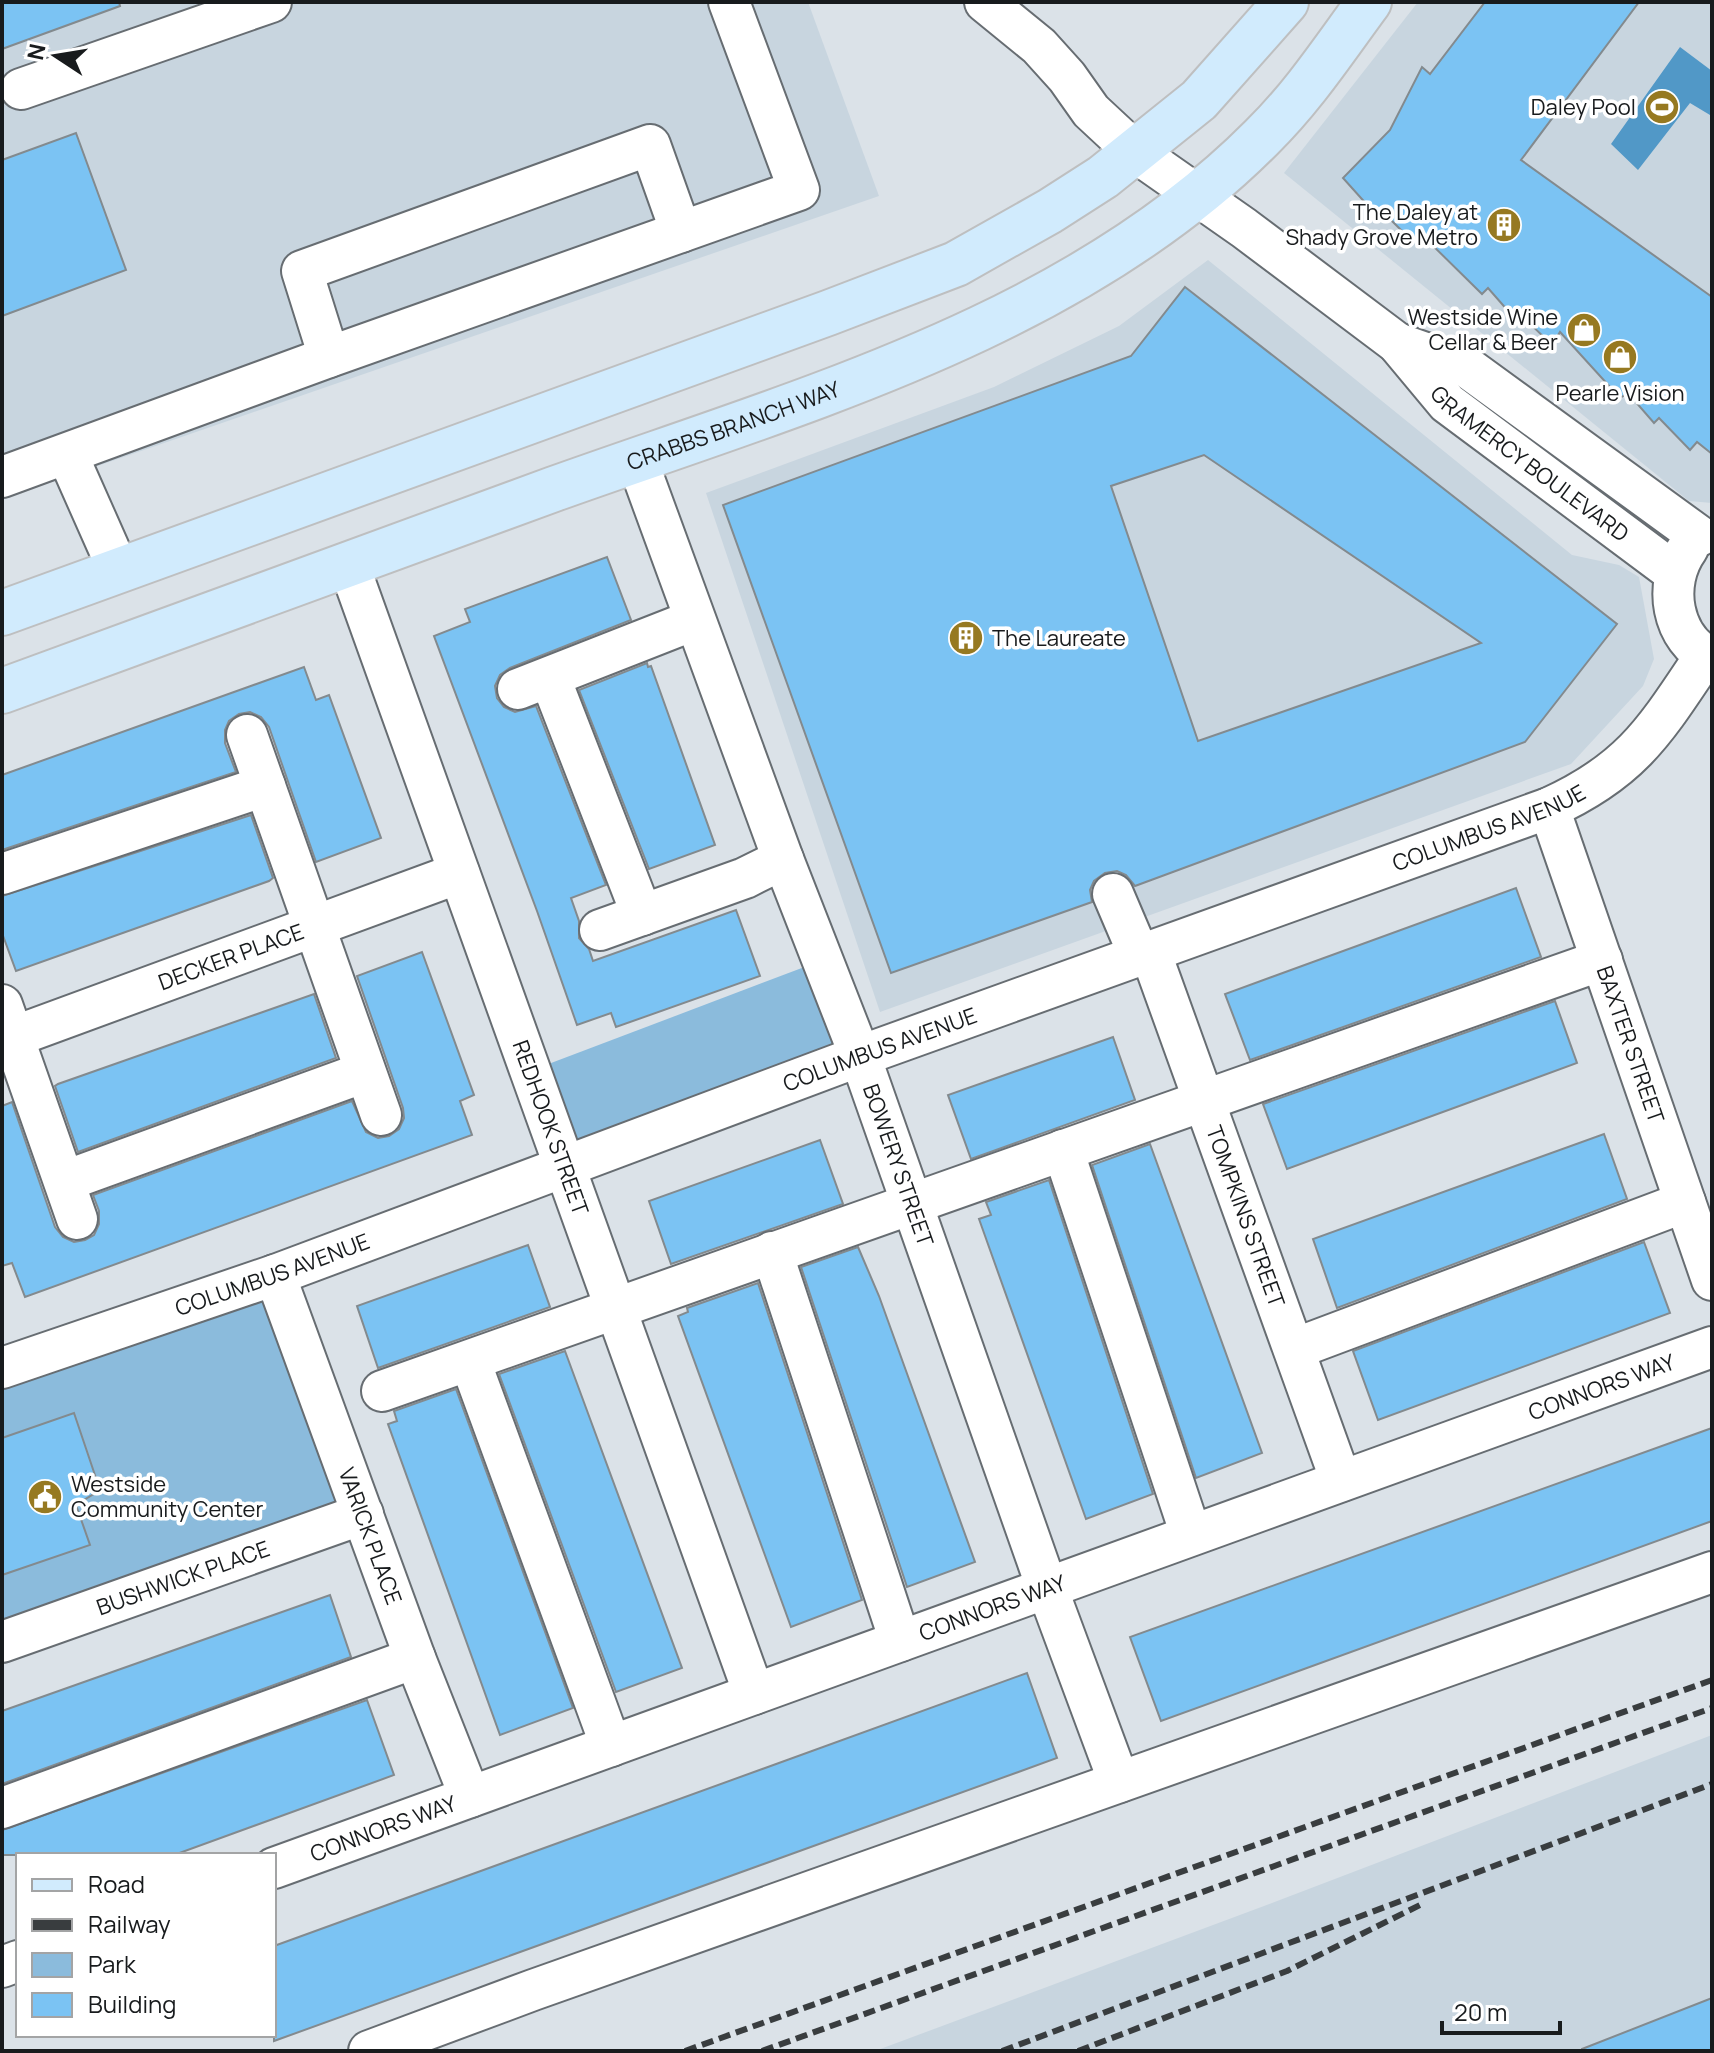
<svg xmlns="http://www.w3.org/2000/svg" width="1714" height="2053" font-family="Manrope,sans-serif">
<rect width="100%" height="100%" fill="#dbe2e8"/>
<g fill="#c8d5df">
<polygon points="2,2 808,2 879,196 2,499"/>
<polygon points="1418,2 1712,2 1712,503 1689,501 1284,173"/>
<polygon points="1208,260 1572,555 1619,565 1639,577 1654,659 1643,686 1571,764 880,1012 706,493 994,387 1119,326"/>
<polygon points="1712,1735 1712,2051 875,2051 1264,1906"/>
</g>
<g fill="#8bbbdc">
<polygon points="823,960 860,1056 564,1165 530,1071"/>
<polygon points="271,1284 363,1514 2,1638 2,1375"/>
</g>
<polygon fill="#5198c7" points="1680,47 1712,71 1712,112 1710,115 1690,103 1638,170 1611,144"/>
<g fill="#7bc3f3" stroke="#838a8e" stroke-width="2" fill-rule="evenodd">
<polygon points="2,2 119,2 120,6 2,49"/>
<polygon points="1485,2 1639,2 1521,160 1712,297 1712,454 1697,442 1690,450 1659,418 1654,423 1628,393 1620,398 1560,332 1552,345 1521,315 1516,320 1488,288 1482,294 1420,233 1412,241 1383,212 1378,217 1343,178 1390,130 1422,67 1430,74"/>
<polygon points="76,133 126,270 2,316 2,160"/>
<path d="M1185 287 1617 624 1525 742 1135 886 1126 875 1117 871 1105 873 1094 881 1090 890 1092 902 891 973 723 505 1131 356ZM1204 455 1481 643 1198 741 1111 486Z"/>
<polygon points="607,557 631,620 510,668 500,675 495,686 497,698 504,707 515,712 536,706 606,885 571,898 579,921 579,938 589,949 593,961 736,910 760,976 616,1027 611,1013 577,1025 537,911 434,636 470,622 465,609"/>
<polygon points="647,663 648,667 651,666 715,845 649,869 579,690"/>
<polygon points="304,667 316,700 329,695 381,838 316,862 269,727 261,717 250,712 239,714 229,721 225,730 225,743 236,772 2,850 2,775"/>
<polygon points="251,815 273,878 269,881 16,971 2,933 2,896"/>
<polygon points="1516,888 1541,957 1250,1060 1225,994"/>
<polygon points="422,952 474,1095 460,1101 472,1135 25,1297 12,1263 2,1266 2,1106 12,1102 55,1227 63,1237 74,1242 85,1240 94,1235 99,1224 99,1211 93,1195 352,1101 366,1132 378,1138 389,1136 399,1129 404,1118 403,1108 357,976"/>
<polygon points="314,994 336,1058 78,1152 55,1086 58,1084"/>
<polygon points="1555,1001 1577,1063 1287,1169 1263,1104"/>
<polygon points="1113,1037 1135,1100 971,1159 948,1095"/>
<polygon points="1604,1134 1627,1199 1337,1308 1313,1239"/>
<polygon points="820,1140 843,1204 671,1264 649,1201"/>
<polygon points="1150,1144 1262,1453 1196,1478 1092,1165"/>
<polygon points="1049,1180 1153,1494 1086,1519 979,1219 991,1215 986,1202"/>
<polygon points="1644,1242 1670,1313 1378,1420 1353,1351"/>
<polygon points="528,1245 550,1307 378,1368 357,1306"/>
<polygon points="858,1247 879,1296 975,1562 907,1587 801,1267"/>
<polygon points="758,1283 862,1600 791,1627 678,1316 688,1312 687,1308"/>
<polygon points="565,1351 682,1668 616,1692 499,1374"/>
<polygon points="456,1389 573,1708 500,1735 388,1424 397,1421 394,1411"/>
<polygon points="74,1413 100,1490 76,1505 90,1545 2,1575 2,1438"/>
<polygon points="1712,1428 1712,1521 1161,1721 1130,1637"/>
<polygon points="330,1595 351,1657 2,1784 2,1711"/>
<polygon points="1027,1673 1057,1758 274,2041 274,1946"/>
<polygon points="367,1700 394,1775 174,1855 2,1855 2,1830"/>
<polygon points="1712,1998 1712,2051 1582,2051 1582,2049"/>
</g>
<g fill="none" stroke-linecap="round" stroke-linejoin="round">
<g stroke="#676d72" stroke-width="44">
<g id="minor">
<path id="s1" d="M985 2 1039 46 1067 77 1091 111 1134 151 1244 228 1397 343 1447 403 1675 573"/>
<polyline points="21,89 271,2"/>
<polyline points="1397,343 1468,368 1699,536"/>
<polyline points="329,357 302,271 650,145 681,232"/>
<polyline points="67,454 118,569"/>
<path id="s2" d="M637 460 783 859 860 1056 1047 1588 1119 1782"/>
<polyline points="2,477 329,357 799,190 729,2"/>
<path d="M1688 548C1662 584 1671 639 1712 659"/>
<path id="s3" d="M348 563 754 1694"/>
<polyline points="550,678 642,915"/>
<polyline points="518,689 694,620"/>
<polyline points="247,735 381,1115"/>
<path id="s4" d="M1549 808 1712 1280"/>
<polyline points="2,874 265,786"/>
<polyline points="1113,894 1139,955"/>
<polyline points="600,930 745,878 783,859"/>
<path id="s5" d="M1150 951 1341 1481"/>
<polyline points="2,1005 77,1219"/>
<path id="s6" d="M2 1041 459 873"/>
<polyline points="1063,1150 1191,1535"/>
<polyline points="65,1181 365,1072"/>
<polyline points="772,1252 900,1641"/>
<path id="s7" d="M275 1275 415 1658 470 1797"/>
<polyline points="1294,1349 1685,1202"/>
<polyline points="470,1361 611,1746"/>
<path id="s8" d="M2 1368 275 1275 860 1056 1549 808C1633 770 1656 729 1705 656"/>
<polyline points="382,1391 1602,960"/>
<path id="s9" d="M2 1642 363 1514"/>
<polyline points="2,1808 415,1658"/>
<path id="s10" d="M274 1868 1712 1347"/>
<polyline points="2,1967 18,1961"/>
<polyline points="369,2051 533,1990 1712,1572"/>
</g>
</g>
<g stroke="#bebfc0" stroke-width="48">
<g id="major">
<polyline points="2,613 828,313 956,264 1050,211 1103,177 1199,100 1286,2"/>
<path id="s11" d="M2 691C186 624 369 556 554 489 797 402 1075 326 1262 137 1303 97 1335 48 1369 2"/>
</g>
</g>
<use href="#minor" stroke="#fff" stroke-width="40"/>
<use href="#major" stroke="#d1ebfd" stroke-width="44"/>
<g stroke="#393d3f" stroke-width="6" stroke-dasharray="12 6" stroke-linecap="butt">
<polyline points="685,2051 1712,1680"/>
<polyline points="762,2051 1712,1708"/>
<polyline points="1002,2051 1712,1784"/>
<polyline points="1078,2051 1287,1971 1422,1904"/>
</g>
</g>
<defs>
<g id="stadium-disc" transform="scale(1.8)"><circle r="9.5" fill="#967921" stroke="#fff"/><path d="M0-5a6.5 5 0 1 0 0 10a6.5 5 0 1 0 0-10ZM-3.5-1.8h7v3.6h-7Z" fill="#fff"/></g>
<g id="building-disc" transform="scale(1.8)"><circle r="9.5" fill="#967921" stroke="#fff"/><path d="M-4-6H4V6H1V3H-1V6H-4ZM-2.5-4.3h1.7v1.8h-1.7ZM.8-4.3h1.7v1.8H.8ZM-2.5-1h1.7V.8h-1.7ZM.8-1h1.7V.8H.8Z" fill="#fff"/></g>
<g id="shop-disc" transform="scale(1.8)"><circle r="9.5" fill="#967921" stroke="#fff"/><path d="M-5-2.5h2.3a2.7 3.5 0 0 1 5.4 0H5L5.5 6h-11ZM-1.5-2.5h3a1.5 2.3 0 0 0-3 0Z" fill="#fff"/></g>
<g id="civic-disc" transform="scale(1.8)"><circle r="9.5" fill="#967921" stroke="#fff"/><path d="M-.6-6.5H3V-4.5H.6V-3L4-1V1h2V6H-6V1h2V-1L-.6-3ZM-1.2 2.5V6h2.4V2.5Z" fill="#fff"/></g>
</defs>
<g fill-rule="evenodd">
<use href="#stadium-disc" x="1662" y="107"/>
<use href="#building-disc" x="1504" y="225"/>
<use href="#shop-disc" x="1584" y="330"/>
<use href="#shop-disc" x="1620" y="357"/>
<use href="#building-disc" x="966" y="638"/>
<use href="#civic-disc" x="45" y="1497"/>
</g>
<g text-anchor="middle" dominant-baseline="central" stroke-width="7" stroke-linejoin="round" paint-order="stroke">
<g font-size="22" fill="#181b1d" stroke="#fff" text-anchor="end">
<text x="1636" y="107">Daley Pool</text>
<text x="1478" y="212">The Daley at<tspan x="1478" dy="25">Shady Grove Metro</tspan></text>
<text x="1558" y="317">Westside Wine<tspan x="1558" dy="25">Cellar &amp; Beer</tspan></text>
<text x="1620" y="393" text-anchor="middle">Pearle Vision</text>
<text x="992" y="638" text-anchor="start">The Laureate</text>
<text x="71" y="1484" text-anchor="start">Westside<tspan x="71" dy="25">Community Center</tspan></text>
</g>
<g font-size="22" fill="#181b1d" stroke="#fff">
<text stroke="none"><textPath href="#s11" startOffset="778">CRABBS BRANCH WAY</textPath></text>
<text stroke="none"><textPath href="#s1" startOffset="718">GRAMERCY BOULEVARD</textPath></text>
<text stroke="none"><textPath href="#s8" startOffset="1582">COLUMBUS AVENUE</textPath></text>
<text stroke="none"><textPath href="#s6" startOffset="244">DECKER PLACE</textPath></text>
<text stroke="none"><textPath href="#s4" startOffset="250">BAXTER STREET</textPath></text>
<text stroke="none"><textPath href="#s8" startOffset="934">COLUMBUS AVENUE</textPath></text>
<text stroke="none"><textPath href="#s3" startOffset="600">REDHOOK STREET</textPath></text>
<text stroke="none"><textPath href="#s2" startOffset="752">BOWERY STREET</textPath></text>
<text stroke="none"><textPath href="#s5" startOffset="282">TOMPKINS STREET</textPath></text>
<text stroke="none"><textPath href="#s8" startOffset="286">COLUMBUS AVENUE</textPath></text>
<text stroke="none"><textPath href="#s10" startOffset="1412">CONNORS WAY</textPath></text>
<text stroke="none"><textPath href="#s7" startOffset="278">VARICK PLACE</textPath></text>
<text stroke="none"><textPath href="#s9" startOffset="192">BUSHWICK PLACE</textPath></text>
<text stroke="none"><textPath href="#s10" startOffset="764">CONNORS WAY</textPath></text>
<text stroke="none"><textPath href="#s10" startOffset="116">CONNORS WAY</textPath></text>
</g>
</g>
<rect width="1714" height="2053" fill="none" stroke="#181b1d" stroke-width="8"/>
<rect x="16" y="1853" width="260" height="184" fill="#ffffff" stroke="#a3a4a5" stroke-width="2"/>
<rect x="32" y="1879" width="40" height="12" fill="#d1ebfd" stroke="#a3a4a5" stroke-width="2"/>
<text x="88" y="1893" font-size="24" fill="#181b1d">Road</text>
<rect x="32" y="1919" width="40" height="12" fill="#393d3f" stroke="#a3a4a5" stroke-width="2"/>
<text x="88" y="1933" font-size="24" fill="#181b1d">Railway</text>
<rect x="32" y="1953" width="40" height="24" fill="#8bbbdc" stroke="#a3a4a5" stroke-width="2"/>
<text x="88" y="1973" font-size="24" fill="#181b1d">Park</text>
<rect x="32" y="1993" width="40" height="24" fill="#7bc3f3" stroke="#a3a4a5" stroke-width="2"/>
<text x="88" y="2013" font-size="24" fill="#181b1d">Building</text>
<g transform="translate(56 56) rotate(282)" stroke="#ffffff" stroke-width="6" paint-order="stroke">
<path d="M0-6L14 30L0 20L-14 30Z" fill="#181b1d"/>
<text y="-12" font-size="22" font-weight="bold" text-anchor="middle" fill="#181b1d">N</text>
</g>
<path d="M1442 2021v12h118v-12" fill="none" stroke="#181b1d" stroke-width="4"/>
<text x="1454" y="2021" font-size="24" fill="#181b1d" stroke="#ffffff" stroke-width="6" paint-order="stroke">20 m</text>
</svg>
